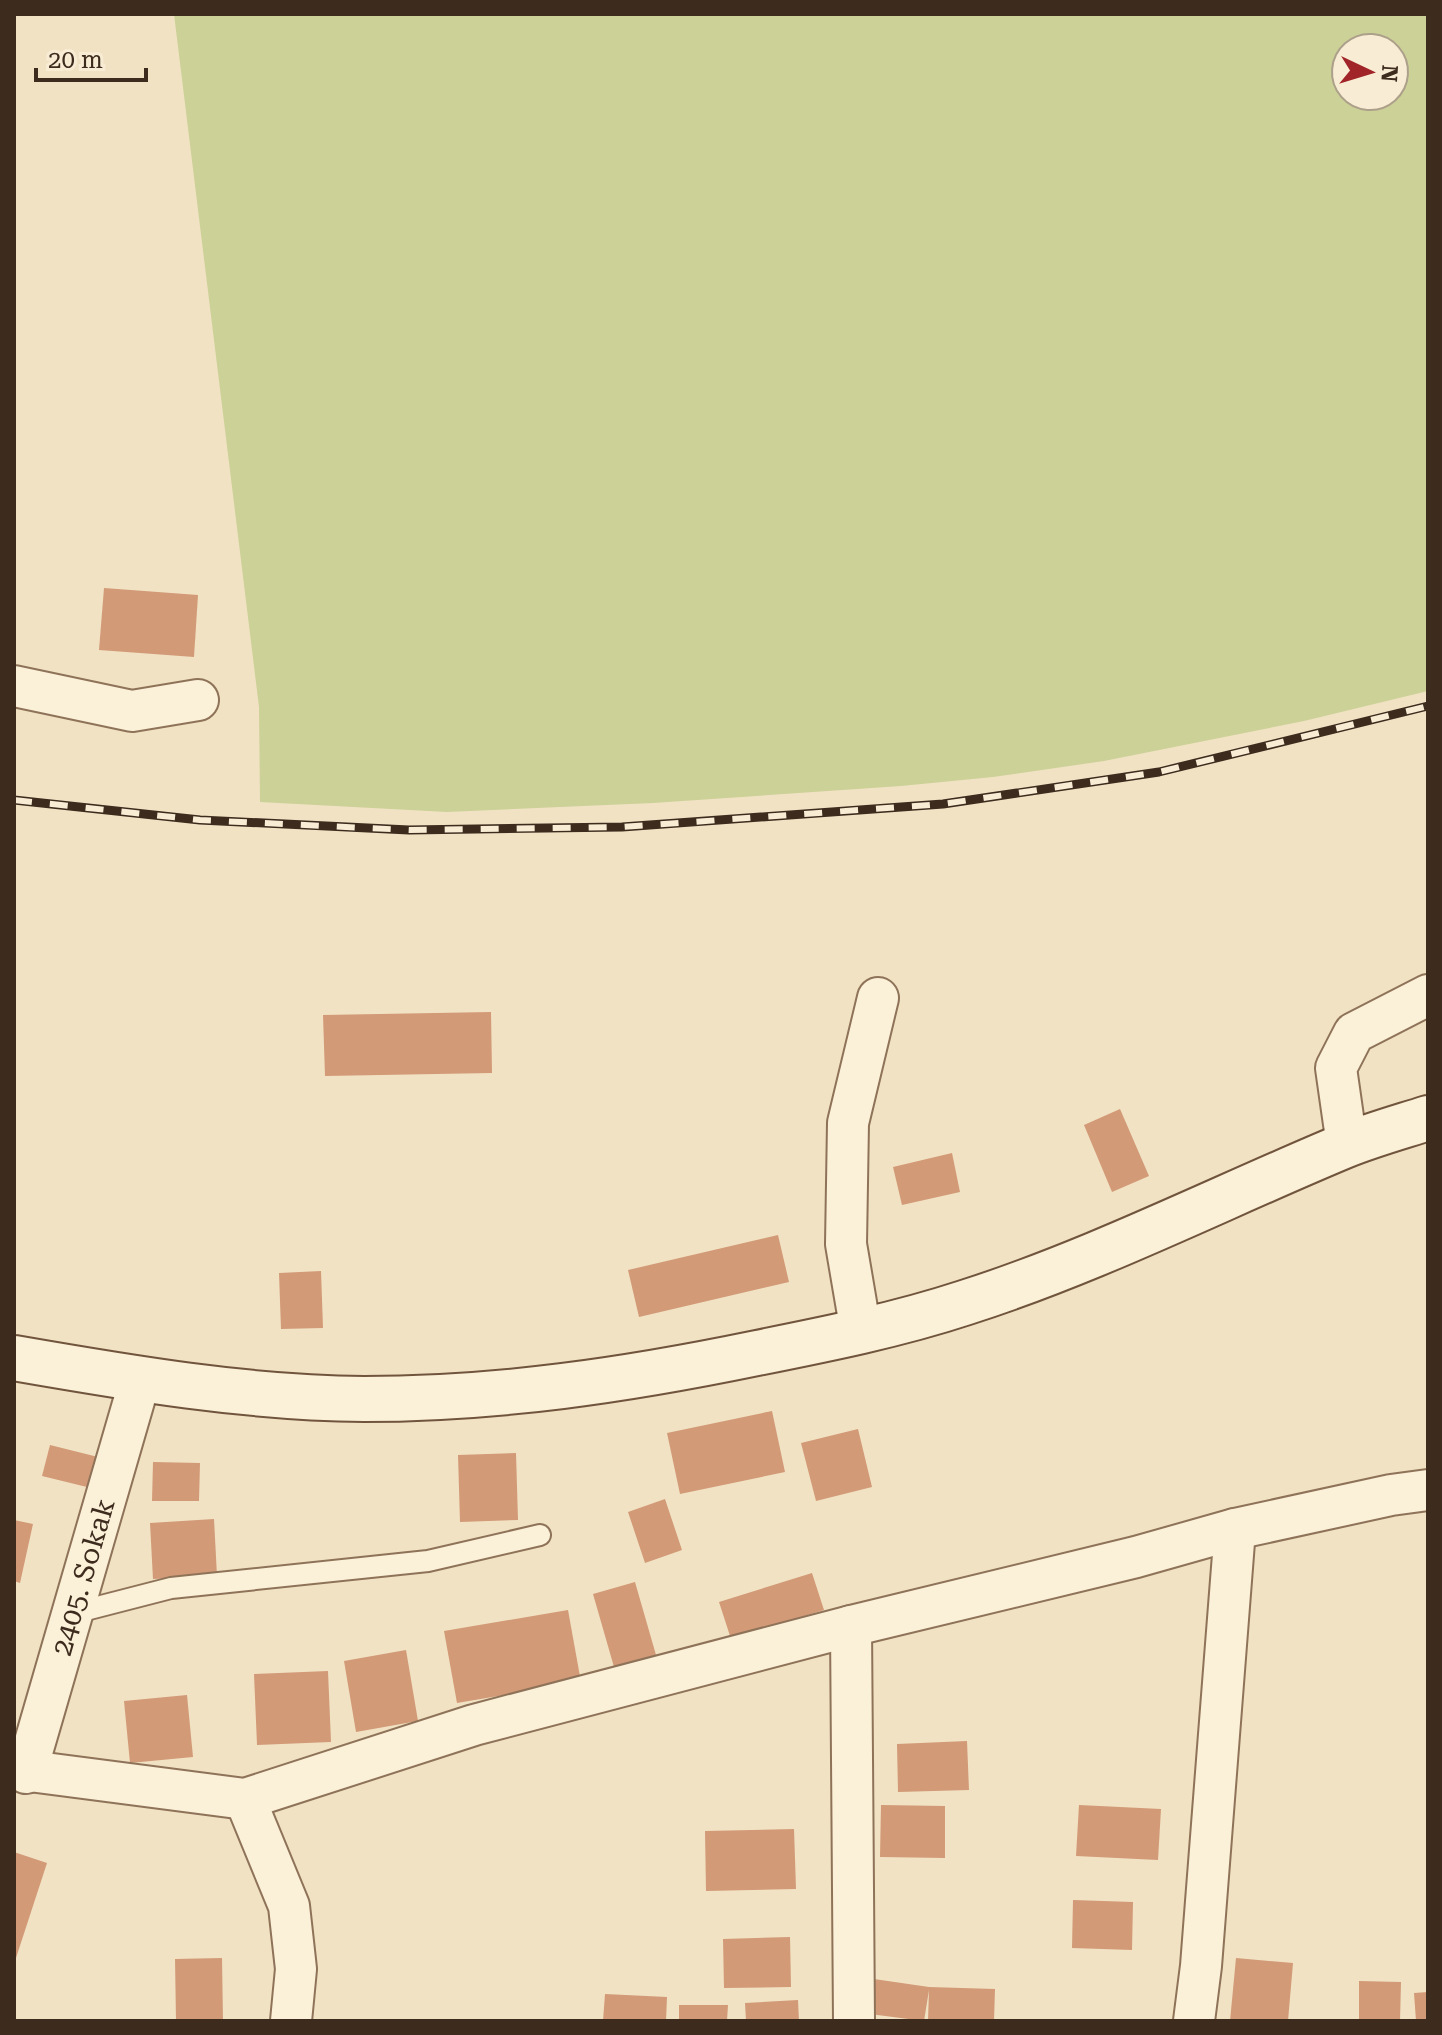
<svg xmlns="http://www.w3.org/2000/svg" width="1442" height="2035" font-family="'Roboto Serif',serif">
<rect width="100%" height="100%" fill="#f1e2c4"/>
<path fill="#ccd197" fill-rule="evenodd" d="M174 14H1428V691L1304 721 1104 761 993 777 901 786 653 803 447 812 260 802 259 707ZM1346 48H1394V96H1346Z"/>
<g fill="#d29a77">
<polygon points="104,588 198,595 194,657 99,650"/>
<polygon points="491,1012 492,1073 325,1076 323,1015"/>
<polygon points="1120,1109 1149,1176 1112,1192 1084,1125"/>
<polygon points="952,1153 960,1192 902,1205 893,1167"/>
<polygon points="778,1235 789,1282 639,1317 628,1270"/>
<polygon points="321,1271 323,1328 281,1329 279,1273"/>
<polygon points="772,1411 785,1472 680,1494 667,1433"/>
<polygon points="858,1429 872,1487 816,1501 801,1443"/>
<polygon points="50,1445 98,1457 91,1488 42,1476"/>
<polygon points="516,1453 518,1520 460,1522 458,1455"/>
<polygon points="153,1462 200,1463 199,1501 152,1501"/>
<polygon points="665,1499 682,1550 645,1563 628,1512"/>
<polygon points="214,1519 217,1576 153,1579 150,1523"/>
<polygon points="14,1520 33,1524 20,1583 14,1581"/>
<polygon points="812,1573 824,1610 731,1639 719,1602"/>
<polygon points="635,1582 656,1655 614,1667 593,1594"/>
<polygon points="568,1610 581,1682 457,1703 444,1631"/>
<polygon points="406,1650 418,1721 356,1732 344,1661"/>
<polygon points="328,1671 331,1742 257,1745 254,1674"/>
<polygon points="187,1695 193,1757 130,1763 124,1701"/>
<polygon points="967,1741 969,1790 898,1792 897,1744"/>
<polygon points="881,1805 945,1806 945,1858 880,1857"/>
<polygon points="1079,1805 1161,1809 1158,1860 1076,1856"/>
<polygon points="794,1829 796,1889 706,1891 705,1831"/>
<polygon points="14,1852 47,1863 15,1961 14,1961"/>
<polygon points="1073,1900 1133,1902 1132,1950 1072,1948"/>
<polygon points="790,1937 791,1987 724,1988 723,1939"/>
<polygon points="222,1958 223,2021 176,2021 175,1959"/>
<polygon points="1236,1958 1293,1963 1288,2021 1230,2021"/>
<polygon points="867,1978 929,1987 995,1989 994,2021 928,2021 929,1990 924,2021 862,2013"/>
<polygon points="1359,1981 1401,1982 1400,2021 1359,2021"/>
<polygon points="1428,1992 1428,2021 1416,2021 1414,1993"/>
<polygon points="605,1994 667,1997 666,2021 603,2021"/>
<polygon points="798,2000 799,2021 746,2021 745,2003"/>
<polygon points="679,2005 728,2005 727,2021 679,2021"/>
</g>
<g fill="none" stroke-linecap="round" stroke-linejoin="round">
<g stroke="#8e7359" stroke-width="24">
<polyline id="lane" points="74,1613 171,1588 428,1561 540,1535"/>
</g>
<g stroke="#8e7359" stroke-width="44">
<g id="street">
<polyline points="14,686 132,711 198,700"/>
<polyline points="1347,1145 1336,1068 1354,1033 1428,995"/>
<polyline points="861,1332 846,1244 848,1123 878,998"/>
<polyline points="851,1626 854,2021"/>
<polyline points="14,1769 245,1799 474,1725 851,1626 1136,1557 1235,1529 1391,1495 1428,1490"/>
<path id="s1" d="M26 1773 140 1380"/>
<polyline points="245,1799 289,1906 296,1969 291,2021"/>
<polyline points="1194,2021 1201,1966 1235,1529"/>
</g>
</g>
<g stroke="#70543c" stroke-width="48">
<path id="secondary" d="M14 1358C129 1378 247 1398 364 1399 498 1399 626 1380 757 1353 827 1339 897 1325 964 1303 1093 1262 1219 1198 1344 1146 1371 1135 1400 1127 1428 1118"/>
</g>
<use href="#lane" stroke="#fbf0d8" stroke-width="20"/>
<use href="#street" stroke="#fbf0d8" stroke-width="40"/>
<use href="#secondary" stroke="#fbf0d8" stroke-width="44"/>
<g stroke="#3d2c1e" stroke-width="9">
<polyline id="rail" points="14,800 200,820 409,830 622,827 943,804 1159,772 1428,706"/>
</g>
<use href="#rail" stroke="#f8edd4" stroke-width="6" stroke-dasharray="18" stroke-linecap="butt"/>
</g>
<g text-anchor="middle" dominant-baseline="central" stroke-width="6" stroke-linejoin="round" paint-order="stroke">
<g font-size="28" fill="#3d2c1e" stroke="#f8edd4">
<text stroke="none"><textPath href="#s1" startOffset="204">2405. Sokak</textPath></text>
</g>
</g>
<rect width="1442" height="2035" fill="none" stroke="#3d2c1e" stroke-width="32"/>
<g transform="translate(1370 72) rotate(94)"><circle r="38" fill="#f8edd4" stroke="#ada08b" stroke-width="2"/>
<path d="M0-6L14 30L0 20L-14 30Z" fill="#a12429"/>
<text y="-12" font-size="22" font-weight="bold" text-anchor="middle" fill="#3d2c1e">N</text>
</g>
<path d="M36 68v12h110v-12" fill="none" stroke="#3d2c1e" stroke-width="4"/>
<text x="48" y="68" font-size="24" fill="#3d2c1e" stroke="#f8edd4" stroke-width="6" paint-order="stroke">20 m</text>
</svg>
